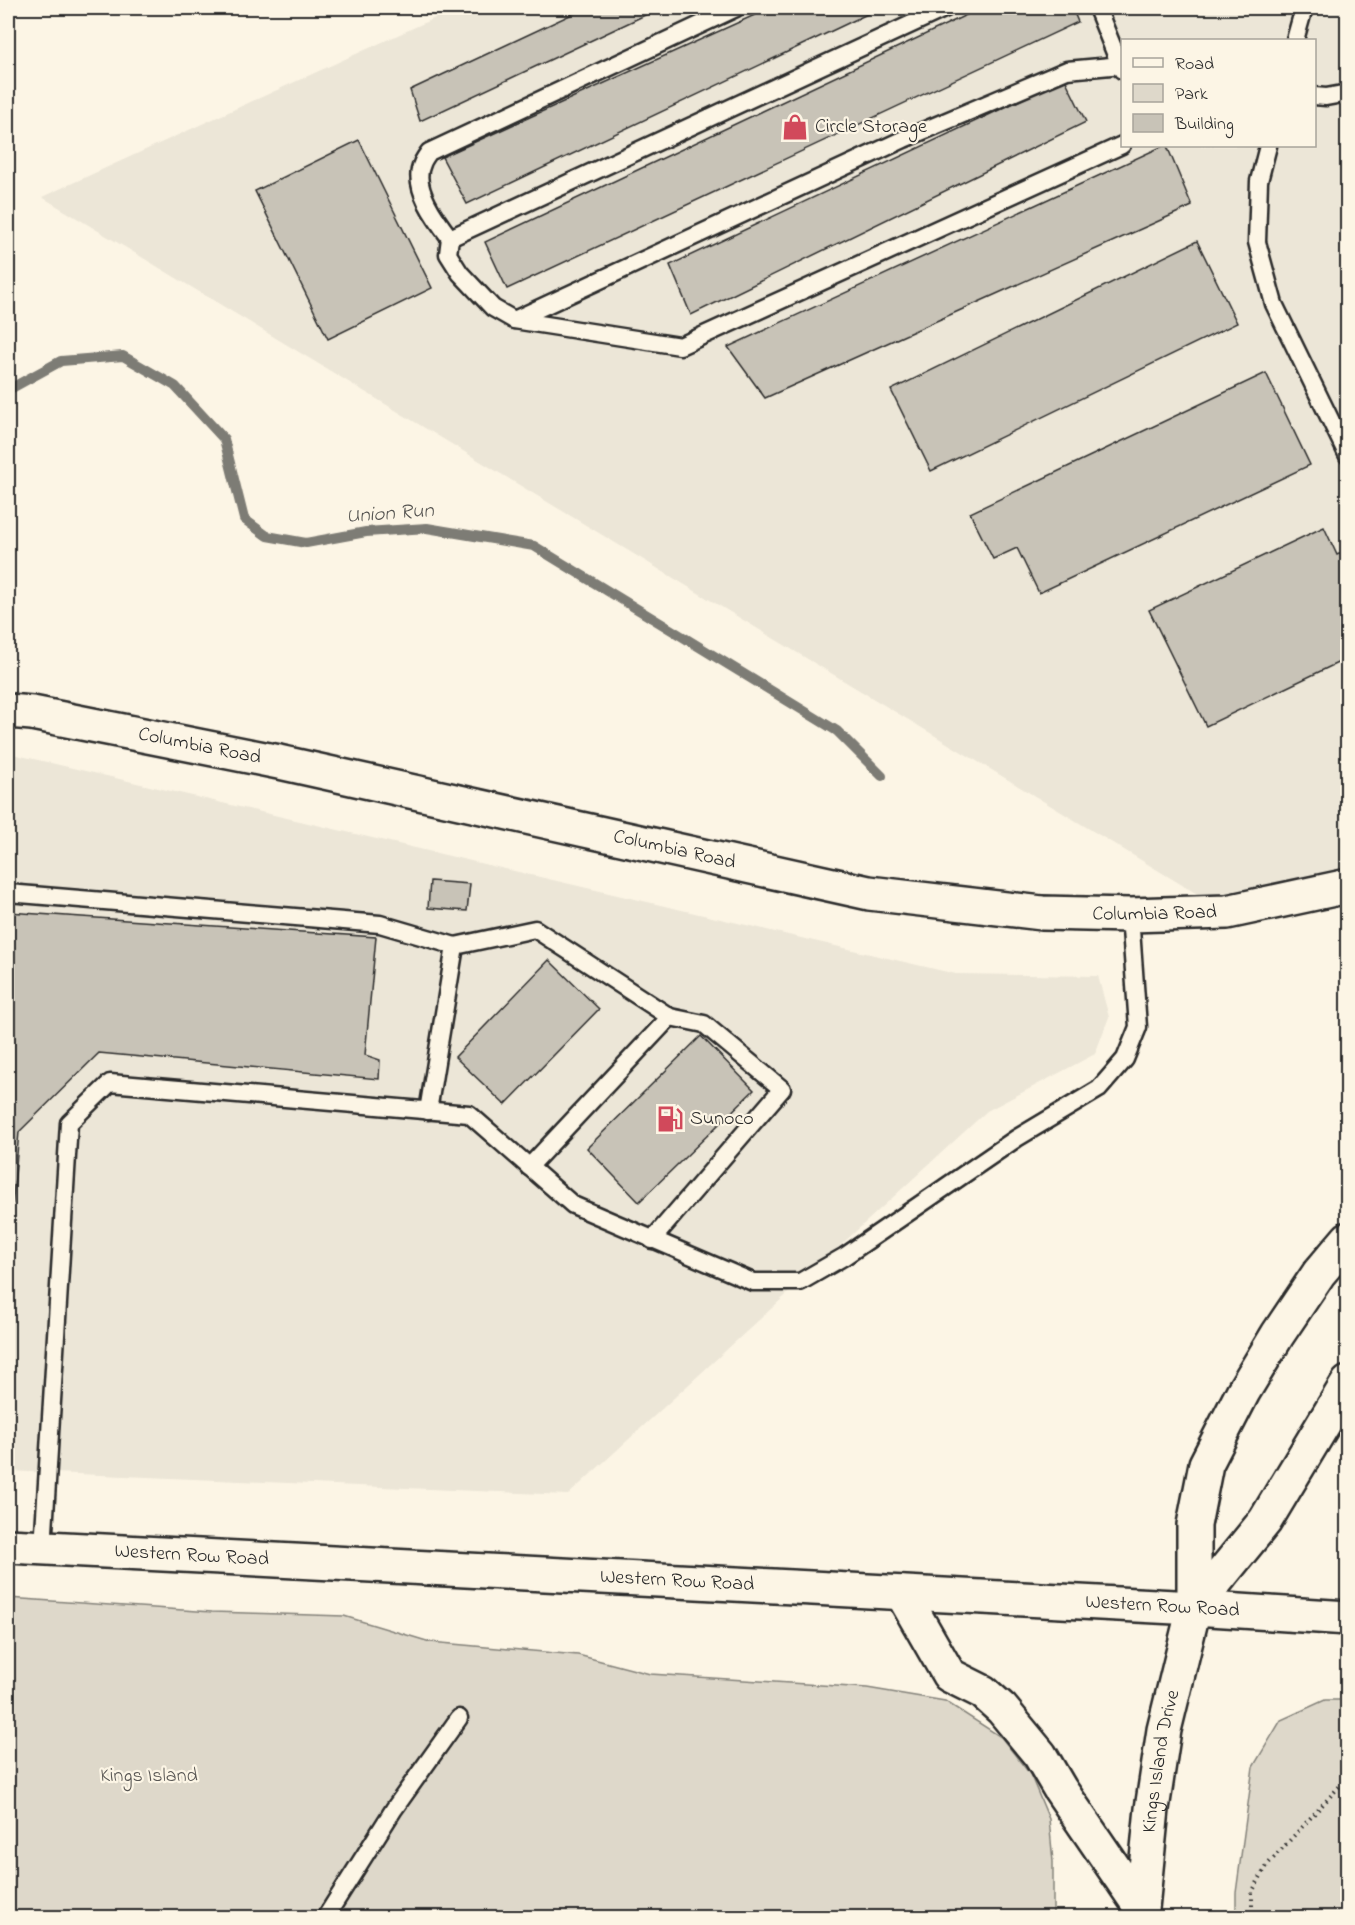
<svg xmlns="http://www.w3.org/2000/svg" width="1355" height="1925" font-family="'Indie Flower',sans-serif">
<rect width="100%" height="100%" fill="#fcf5e5"/>
<filter id="ink" filterUnits="userSpaceOnUse"><feTurbulence type="fractalNoise" baseFrequency=".0167" numOctaves="2"/><feDisplacementMap in="SourceGraphic" scale="12" xChannelSelector="R" yChannelSelector="G"/><feConvolveMatrix kernelMatrix="1 2 1 2 8 2 1 2 1" color-interpolation-filters="sRGB"/></filter>
<g filter="url(#ink)">
<g fill="#ece6d7" fill-rule="evenodd">
<path d="M457 8H1347V886L1227 912 42 197ZM1122 40H1314V146H1122Z"/>
<polygon points="8,753 956,974 1098,976 1109,1017 1095,1054 987,1111 568,1495 8,1471"/>
</g>
<g fill="#ded8ca" stroke="#84827a" stroke-width="1.5">
<polygon points="8,1598 212,1612 344,1616 430,1642 578,1655 650,1674 867,1688 945,1701 1001,1737 1030,1774 1049,1819 1053,1862 1053,1917 8,1917"/>
<polygon points="1325,1700 1347,1700 1347,1917 1236,1917 1236,1893 1253,1767 1281,1720"/>
</g>
<g fill="none" stroke-linecap="round" stroke-linejoin="round">
<polyline stroke="#7d7b74" stroke-width="10" points="8,390 61,361 123,356 175,386 224,439 244,519 267,536 306,543 366,532 427,528 534,546 837,731 882,776"/>
</g>
<g fill="#c8c3b7" stroke="#2b2b2b" stroke-width="1.5">
<polygon points="585,8 660,8 420,121 410,90"/>
<polygon points="770,8 880,8 467,204 442,157"/>
<polygon points="981,8 1072,8 1078,22 507,289 485,242"/>
<polygon points="1065,79 1086,122 691,315 670,265"/>
<polygon points="359,140 432,288 328,339 255,191"/>
<polygon points="1163,146 1167,146 1192,206 765,398 728,347"/>
<polygon points="1197,241 1237,323 931,471 891,390"/>
<polygon points="1266,373 1310,465 1039,593 1017,548 993,559 970,513"/>
<polygon points="1324,527 1337,555 1348,550 1348,658 1206,726 1149,610"/>
<polygon points="430,881 470,884 467,911 428,908"/>
<polygon points="8,912 376,937 365,1055 380,1060 379,1079 99,1053 19,1132 8,1253"/>
<polygon points="549,960 599,1009 505,1105 455,1057"/>
<polygon points="701,1036 754,1090 639,1202 587,1148"/>
</g>
<g fill="none" stroke-linecap="round" stroke-linejoin="round">
<g stroke="#2b2b2b" stroke-width="21">
<g id="lane">
<polyline points="946,8 450,238 448,254 460,273 493,308 514,320 680,346 1122,145"/>
<polyline points="1097,8 1122,70"/>
<polyline points="1295,40 1304,8"/>
<polyline points="1314,96 1326,97 1348,93"/>
<polyline points="1268,146 1259,181 1257,242 1274,304 1348,456"/>
<path d="M450 238C437 221 411 187 422 164 423 160 427 155 429 152L736 8"/>
<polyline points="514,320 904,139 1067,70 1122,65"/>
<polyline points="8,893 380,924 455,946 535,929 670,1017 704,1024 782,1089 652,1240"/>
<polyline points="428,1111 455,946"/>
<polyline points="529,1167 670,1017"/>
<polyline points="43,1548 69,1123 110,1083 469,1114 573,1205 753,1282 800,1282 845,1256 1017,1138 1099,1089 1125,1059 1138,1027 1130,915"/>
<polyline points="325,1918 394,1809 459,1718"/>
</g>
</g>
<g stroke="#2b2b2b" stroke-width="38">
<g id="secondary">
<path id="s1" d="M8 711 32 713 279 762 869 893 1042 913 1130 915 1227 912 1348 886"/>
<path id="s2" d="M8 1546 1194 1608 1348 1618"/>
</g>
</g>
<g stroke="#2b2b2b" stroke-width="38">
<g id="primary">
<polyline points="902,1593 949,1675 983,1692 1002,1709 1040,1755 1060,1789 1142,1909"/>
<path id="s3" d="M1141 1918 1152 1809 1164 1730 1194 1608"/>
</g>
</g>
<g stroke="#2b2b2b" stroke-width="38">
<g id="highway">
<polyline points="1194,1608 1194,1525 1206,1464 1243,1392 1278,1334 1319,1273 1348,1239"/>
<polyline points="1194,1608 1265,1521 1348,1383"/>
</g>
</g>
<polyline stroke="#2b2b2b" stroke-width="4" stroke-dasharray="1.5 4.5" stroke-linecap="butt" points="1252,1918 1252,1892 1268,1864 1348,1777"/>
<use href="#lane" stroke="#fcf5e5" stroke-width="16"/>
<use href="#secondary" stroke="#fcf5e5" stroke-width="33"/>
<use href="#primary" stroke="#fcf5e5" stroke-width="33"/>
<use href="#highway" stroke="#fcf5e5" stroke-width="33"/>
</g>
</g>
<defs>
<g id="shop-bare" transform="scale(2.07)"><path d="M-5-2.5h2.3a2.7 3.5 0 0 1 5.4 0H5L5.5 6h-11ZM-1.5-2.5h3a1.5 2.3 0 0 0-3 0Z" fill="#d1495b" stroke="#fcf5e5" stroke-width="2.5" paint-order="stroke"/></g>
<g id="fuel-bare" transform="scale(2.07)"><path d="M-5.5-6h7V0h2V4h1.3V-2.5L3-4.5l.8-.8L6-3V5H2.5V1h-1V6h-7ZM-4.2-4.7v3.2H.2V-4.7Z" fill="#d1495b" stroke="#fcf5e5" stroke-width="2.5" paint-order="stroke"/></g>
</defs>
<g fill-rule="evenodd">
<use href="#shop-bare" x="795" y="127"/>
<use href="#fuel-bare" x="670" y="1119"/>
</g>
<g text-anchor="middle" dominant-baseline="central" stroke-width="4.5" stroke-linejoin="round" paint-order="stroke">
<g font-size="20" fill="#2b2b2b" stroke="#fcf5e5" text-anchor="start">
<text x="815" y="127">Circle Storage</text>
<text x="690" y="1119">Sunoco</text>
</g>
<g font-size="20" fill="#2b2b2b" stroke="#fcf5e5">
<text stroke="none"><textPath href="#s1" startOffset="195">Columbia Road</textPath></text>
<text stroke="none"><textPath href="#s1" startOffset="681">Columbia Road</textPath></text>
<text stroke="none"><textPath href="#s1" startOffset="1167">Columbia Road</textPath></text>
<text stroke="none"><textPath href="#s2" startOffset="184">Western Row Road</textPath></text>
<text stroke="none"><textPath href="#s2" startOffset="670">Western Row Road</textPath></text>
<text stroke="none"><textPath href="#s2" startOffset="1156">Western Row Road</textPath></text>
<text stroke="none"><textPath href="#s3" startOffset="158">Kings Island Drive</textPath></text>
</g>
<g font-size="20" fill="#585653" stroke="#fcf5e5">
<text x="149" y="1776">Kings Island</text>
</g>
<g font-size="21" font-style="italic" fill="#545350" stroke="#fcf5e5">
<text transform="translate(390 514) rotate(-4)">Union Run</text>
</g>
</g>
<rect width="1355" height="1925" fill="none" stroke="#fcf5e5" stroke-width="30"/>
<rect x="15" y="15" width="1325" height="1895" fill="none" stroke="#2b2b2b" stroke-width="2" filter="url(#ink)"/>
<rect x="1121" y="39" width="195" height="108" fill="#fcf5e5" stroke="#a8a49b" stroke-width="1.5"/>
<rect x="1133" y="58" width="30" height="9" fill="#fcf5e5" stroke="#a8a49b" stroke-width="1.5"/>
<text x="1175" y="69" font-size="18" fill="#2b2b2b">Road</text>
<rect x="1133" y="84" width="30" height="18" fill="#ded8ca" stroke="#a8a49b" stroke-width="1.5"/>
<text x="1175" y="99" font-size="18" fill="#2b2b2b">Park</text>
<rect x="1133" y="114" width="30" height="18" fill="#c8c3b7" stroke="#a8a49b" stroke-width="1.5"/>
<text x="1175" y="129" font-size="18" fill="#2b2b2b">Building</text>
</svg>
